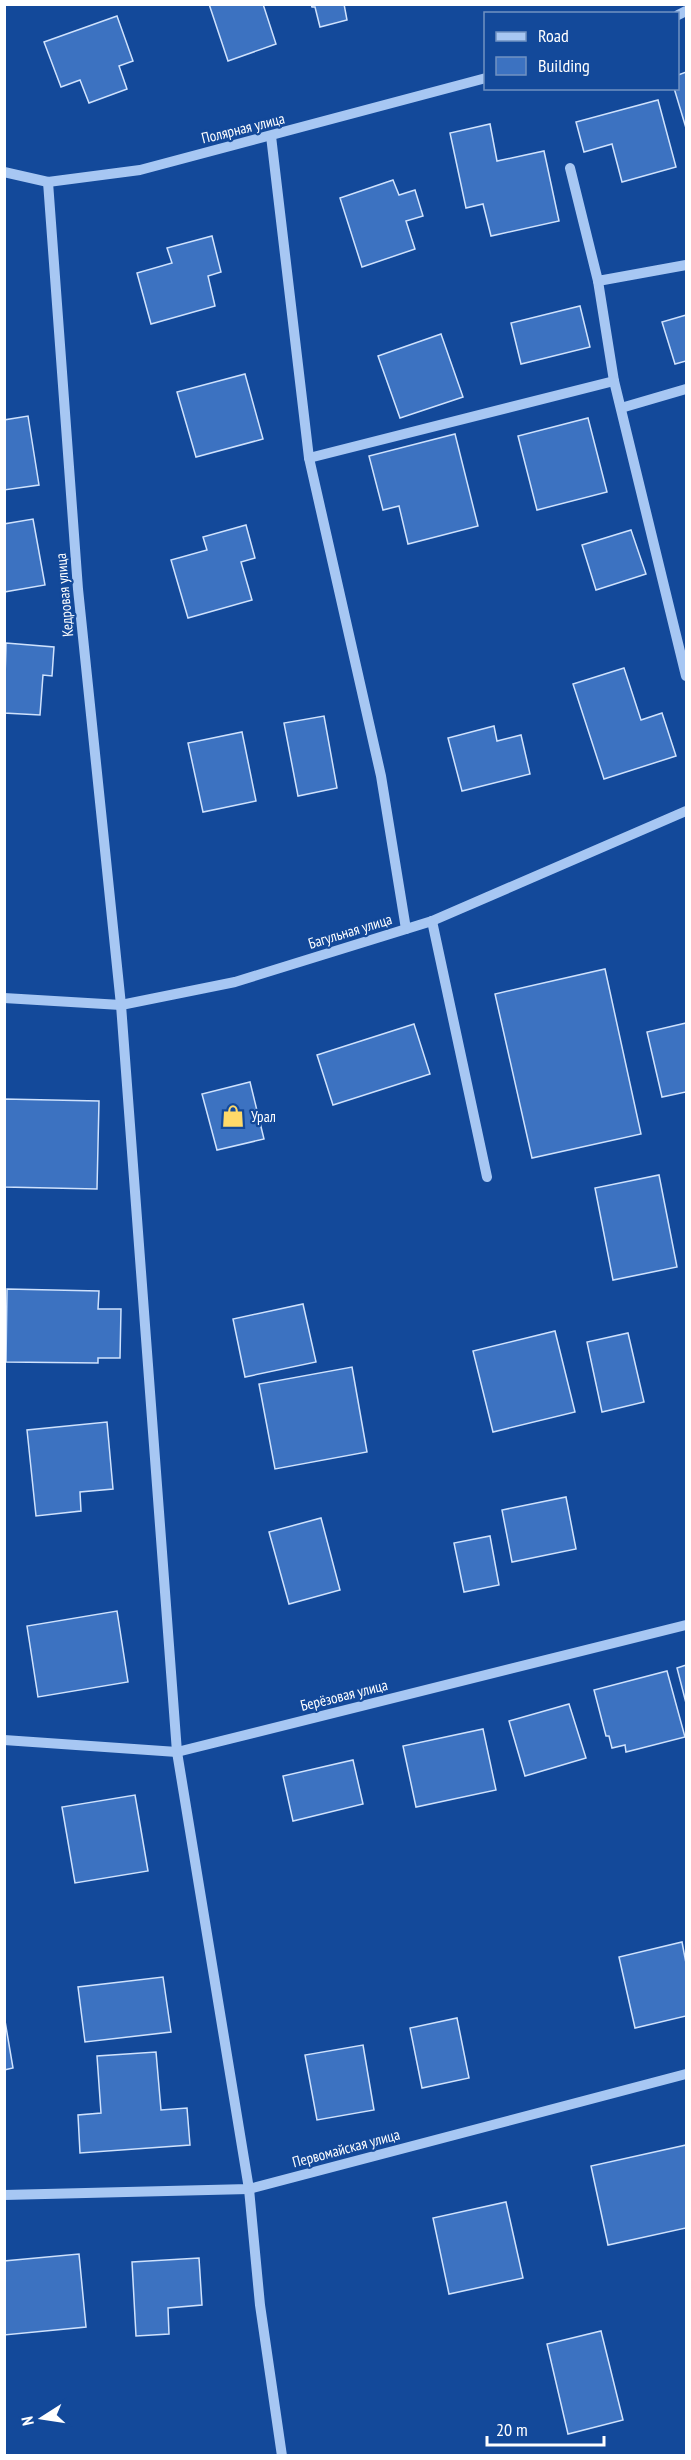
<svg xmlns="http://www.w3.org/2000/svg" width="691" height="2460" font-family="'PT Sans Narrow',sans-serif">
<rect width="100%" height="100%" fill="#13499a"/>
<g fill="#3c72c1" stroke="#cfe2fd" stroke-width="1.5">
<polygon points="209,4 263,4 276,44 228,61"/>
<polygon points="311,4 344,4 347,20 320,27 315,7 312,7"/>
<polygon points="117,16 133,61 119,66 127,89 89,103 80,80 61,87 44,42"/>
<polygon points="686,72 686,128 674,88 678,88 678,75"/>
<polygon points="658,100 676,167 622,182 612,144 584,152 576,122"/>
<polygon points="490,124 497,161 544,151 559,221 491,236 483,204 466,208 450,133"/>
<polygon points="393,180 399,195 415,190 423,216 406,221 415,249 362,267 340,198"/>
<polygon points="212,236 221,272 208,276 215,306 151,324 137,273 172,263 167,248"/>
<polygon points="580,306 590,347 521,364 511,323"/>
<polygon points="686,315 686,361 675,364 662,322"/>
<polygon points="441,334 463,397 400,418 378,356"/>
<polygon points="245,374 263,439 196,457 177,392"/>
<polygon points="28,416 39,485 4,490 4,420"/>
<polygon points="588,418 607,492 537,510 518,436"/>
<polygon points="455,434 478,526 408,544 399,506 383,510 369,456"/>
<polygon points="33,519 45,585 4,592 4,524"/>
<polygon points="246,525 255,558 241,562 252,600 188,618 171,560 207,550 203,537"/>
<polygon points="631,530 646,574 596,590 582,545"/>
<polygon points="6,643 54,647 52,676 43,675 40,715 4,713"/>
<polygon points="624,668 641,720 662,713 676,756 604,779 573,684"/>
<polygon points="324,716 337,788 298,796 284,723"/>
<polygon points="494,726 497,741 521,735 530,774 462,791 448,738"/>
<polygon points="242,732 256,801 203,812 188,743"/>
<polygon points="605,969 641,1134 532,1158 495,994"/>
<polygon points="686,1023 686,1092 662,1097 647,1032"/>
<polygon points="414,1024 430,1074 333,1105 317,1055"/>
<polygon points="250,1082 264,1139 217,1150 202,1094"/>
<polygon points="4,1099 99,1101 97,1189 4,1187"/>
<polygon points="659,1175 677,1267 613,1280 595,1188"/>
<polygon points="7,1289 99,1291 98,1309 121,1309 120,1358 98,1358 98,1363 6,1362"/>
<polygon points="303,1304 316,1362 245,1377 233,1319"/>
<polygon points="555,1331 575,1412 493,1432 473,1351"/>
<polygon points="628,1333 644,1402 602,1412 587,1342"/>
<polygon points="352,1367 367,1452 275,1469 259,1384"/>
<polygon points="107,1422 113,1489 80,1492 81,1511 36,1516 27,1430"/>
<polygon points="566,1497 576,1549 512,1562 502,1510"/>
<polygon points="321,1518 340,1590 289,1604 269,1532"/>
<polygon points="490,1536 499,1585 464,1592 454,1543"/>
<polygon points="117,1611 128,1682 38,1697 27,1626"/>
<polygon points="686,1665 686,1703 677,1668"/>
<polygon points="667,1671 685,1737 626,1752 625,1745 612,1748 609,1736 606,1736 594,1690"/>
<polygon points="569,1704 586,1758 525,1776 509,1721"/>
<polygon points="483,1729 496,1790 416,1807 403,1746"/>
<polygon points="353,1760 363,1804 293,1821 283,1776"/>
<polygon points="135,1795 148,1871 75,1883 62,1807"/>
<polygon points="682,1942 686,1963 686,2016 635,2028 619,1957"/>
<polygon points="163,1977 171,2032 85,2042 78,1987"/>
<polygon points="457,2018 469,2078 422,2088 410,2028"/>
<polygon points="5,2021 13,2068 4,2070 4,2021"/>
<polygon points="363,2045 374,2110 317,2120 305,2055"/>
<polygon points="156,2052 161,2110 187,2108 190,2145 80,2153 78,2115 101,2113 97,2056"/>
<polygon points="686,2145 686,2228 608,2245 591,2166"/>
<polygon points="506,2202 523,2278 449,2294 433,2218"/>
<polygon points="79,2254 86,2327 4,2335 4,2261"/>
<polygon points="199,2258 202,2305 168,2308 169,2334 136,2336 132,2262"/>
<polygon points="601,2331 623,2420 568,2434 547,2344"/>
</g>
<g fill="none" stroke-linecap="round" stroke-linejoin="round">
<g stroke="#a7c7f3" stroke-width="10">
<polyline points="678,15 686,11"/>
<polyline points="271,136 309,458 381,776 406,929"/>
<polyline points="570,168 598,281 686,265"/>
<polyline points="4,172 48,182 140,170 486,78"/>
<polyline points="48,182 78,589 121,1005 177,1752 249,2189 260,2305 282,2456"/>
<polyline points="598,281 614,381 686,676"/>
<polyline points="621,408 686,389"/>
<polyline points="309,458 614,381"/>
<polyline points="432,921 487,1177"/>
<polyline points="4,998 121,1005 235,982 432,921 686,811"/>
<polyline points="4,1740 177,1752 686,1625"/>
<polyline points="4,2195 249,2189 686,2074"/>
</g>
</g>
<defs>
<g id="shop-bare" transform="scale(1.8)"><path d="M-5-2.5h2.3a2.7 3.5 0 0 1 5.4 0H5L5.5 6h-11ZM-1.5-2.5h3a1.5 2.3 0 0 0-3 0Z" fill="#ffd969" stroke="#13499a" stroke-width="2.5" paint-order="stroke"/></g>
</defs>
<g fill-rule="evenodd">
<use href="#shop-bare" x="233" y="1116"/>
</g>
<g text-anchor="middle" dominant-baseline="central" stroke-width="4.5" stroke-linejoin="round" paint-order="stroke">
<g font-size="15" fill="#fff" stroke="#13499a">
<text transform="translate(243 128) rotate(-14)">Полярная улица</text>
<text transform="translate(64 595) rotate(-95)">Кедровая улица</text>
<text transform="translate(350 931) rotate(-17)">Багульная улица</text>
<text transform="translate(344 1695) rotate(-14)">Берёзовая улица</text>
<text transform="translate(346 2148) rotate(-15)">Первомайская улица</text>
</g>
<g font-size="15" fill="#fff" stroke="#13499a" text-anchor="start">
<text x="251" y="1116">Урал</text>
</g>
</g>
<rect width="691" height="2460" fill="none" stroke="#ffffff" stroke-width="12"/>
<rect x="484" y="12" width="195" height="78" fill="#13499a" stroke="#7192c2" stroke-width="1.5"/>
<rect x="496" y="32" width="30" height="9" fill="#a7c7f3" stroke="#7192c2" stroke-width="1.5"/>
<text x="538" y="42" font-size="18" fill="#ffffff">Road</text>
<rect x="496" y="57" width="30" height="18" fill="#3c72c1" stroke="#7192c2" stroke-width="1.5"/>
<text x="538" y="72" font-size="18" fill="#ffffff">Building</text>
<g transform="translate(42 2418) rotate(258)" stroke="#13499a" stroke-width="4.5" paint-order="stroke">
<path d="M0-4.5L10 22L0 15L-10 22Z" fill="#ffffff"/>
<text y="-9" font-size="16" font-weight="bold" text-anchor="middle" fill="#ffffff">N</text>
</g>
<path d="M487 2436v9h117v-9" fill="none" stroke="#ffffff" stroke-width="3"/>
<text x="496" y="2436" font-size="18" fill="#ffffff" stroke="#13499a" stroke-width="4.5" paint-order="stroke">20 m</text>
</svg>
